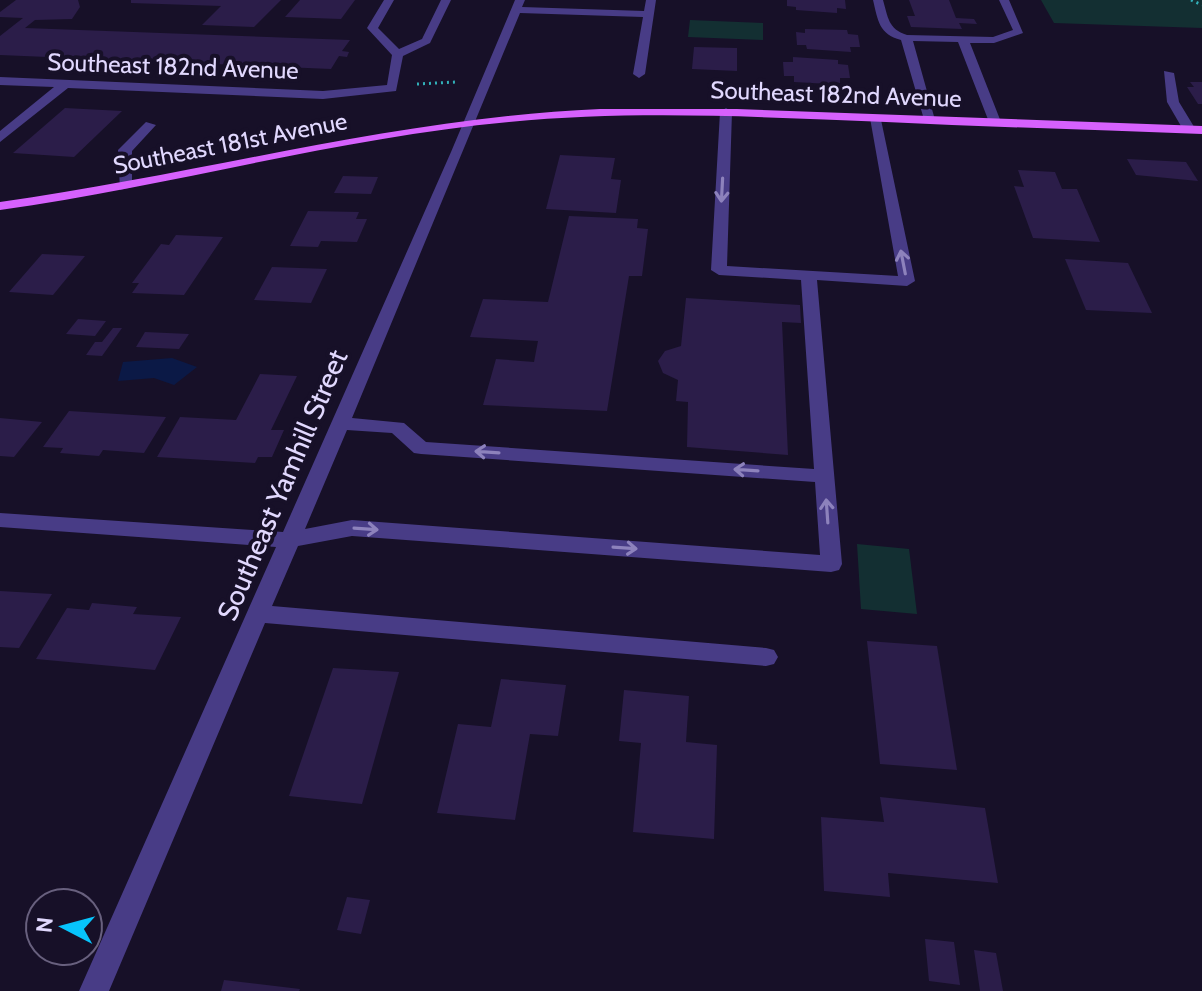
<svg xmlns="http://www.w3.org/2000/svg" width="1202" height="991" font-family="Cabin,sans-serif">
<rect width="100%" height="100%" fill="#171028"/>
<g fill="#132f32">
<polygon points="1041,0 1202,0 1202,28 1054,23"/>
<polygon points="690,20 763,23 763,40 688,37"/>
<polygon points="857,544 909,549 917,614 861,609"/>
</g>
<polygon fill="#0b1946" points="172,358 197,367 174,385 154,378 118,381 123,362"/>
<g fill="#2b1d49">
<polygon points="16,0 78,0 80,7 72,19 35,20 25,28 350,40 342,51 349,52 347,57 339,56 331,69 0,55 0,36 23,18 0,17 0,12"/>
<polygon points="131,0 281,0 254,27 202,25 221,6 131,3"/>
<polygon points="300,0 355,0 341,19 285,17"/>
<polygon points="787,0 845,0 846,9 837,8 837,13 796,10 796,7 787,6"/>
<polygon points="909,0 949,0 956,18 974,19 977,24 959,23 962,29 911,27 907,16 915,16"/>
<polygon points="805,29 847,30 848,34 858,35 860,47 850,47 851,52 807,49 806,45 797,45 796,32 805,33"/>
<polygon points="694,47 737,48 737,71 692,69"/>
<polygon points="793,57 838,60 838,64 848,65 850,78 840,78 840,83 830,84 794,82 794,76 784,76 783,62 793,62"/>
<polygon points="1190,82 1202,82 1202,104 1198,104 1187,87 1194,87"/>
<polygon points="65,108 122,111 74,157 13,153"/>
<polygon points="560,155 615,158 611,179 621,180 616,213 546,209"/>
<polygon points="1127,159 1186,162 1198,181 1136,175"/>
<polygon points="1018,170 1055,172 1062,189 1077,189 1100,242 1033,238 1014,186 1024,187"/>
<polygon points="343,176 378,177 371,194 334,193"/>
<polygon points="308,211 359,212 356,219 367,219 357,242 321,241 318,247 290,246"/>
<polygon points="569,216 638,219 637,228 648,229 642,276 629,276 607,411 483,405 496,359 534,362 538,341 470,337 483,299 548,302"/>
<polygon points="176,235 223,237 184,295 132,293 139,283 132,283 161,244 169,245"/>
<polygon points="42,254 85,256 53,295 9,292"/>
<polygon points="1065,259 1128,263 1152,313 1086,310"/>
<polygon points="272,267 327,269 311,303 254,300"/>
<polygon points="686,298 800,305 801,323 782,322 788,455 687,447 688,402 676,401 678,380 663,373 658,361 665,351 681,346"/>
<polygon points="78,319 106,321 95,336 66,334"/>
<polygon points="113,328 122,328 102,356 86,355 95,342 102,342"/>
<polygon points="145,332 189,334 179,349 136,347"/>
<polygon points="260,374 297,376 271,430 284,430 272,457 258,457 255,463 157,457 180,417 236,420"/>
<polygon points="69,411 166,417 144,453 103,450 99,456 60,453 63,448 43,447"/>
<polygon points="0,418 42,422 14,457 0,456"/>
<polygon points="0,591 52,594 19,648 0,647"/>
<polygon points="92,603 137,607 133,614 181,617 155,670 36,659 67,608 89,610"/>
<polygon points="867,641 937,646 957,770 880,764"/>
<polygon points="333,668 399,672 362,804 289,796"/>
<polygon points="501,679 566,685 558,736 530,734 515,820 437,813 458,724 491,727"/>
<polygon points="624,690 689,696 686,742 717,745 714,839 633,832 641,743 619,741"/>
<polygon points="880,797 985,808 998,883 888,873 890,897 824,891 821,817 884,822"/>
<polygon points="347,897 370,900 361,934 337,930"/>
<polygon points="925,939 954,942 960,985 929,981"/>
<polygon points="974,950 996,953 1003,991 980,991"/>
<polygon points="224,980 300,989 299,991 221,991"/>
</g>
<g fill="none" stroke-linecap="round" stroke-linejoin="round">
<g stroke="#32b0b9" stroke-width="3" stroke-dasharray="2 4" stroke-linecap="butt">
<polyline points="1191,0 1202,5"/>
<polyline points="417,84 456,82"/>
</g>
<g fill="#483c86" fill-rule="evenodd">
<polygon points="384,0 394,0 378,28 399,49 422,39 441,0 451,0 430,43 403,56 396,91 323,99 68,88 0,142 0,131 54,87 0,85 0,77 323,91 387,85 392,55 367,28"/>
<path d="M515 0H525L522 7 644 11 646 0H656L645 74 639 78 633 74 643 17 520 13 352 418 404 423 426 442 814 469 801 280 719 275 711 270 720 112 726 108 732 112 727 266 898 276 870 118 880 115 915 281 907 286 817 280 842 564 839 570 831 572 352 536 298 546 272 606 766 648 774 650 778 657 774 664 766 666 265 623 109 991H79L276 547 0 527V513L283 532 451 152ZM347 430 392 433 414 453 421 454 815 482 820 555 352 520 305 529Z"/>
<path d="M873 0H883C888 17 888 29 907 35L993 37 1013 30 999 0H1009L1023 33 994 43H970L1001 122 999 125 989 122 958 42 913 41 935 120 925 123 901 40C879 34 878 21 873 0Z"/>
<polygon points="1164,71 1174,73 1179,102 1196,130 1195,133 1185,133 1167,102"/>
<polygon points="146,122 156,125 132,151 132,187 120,190 118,150"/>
</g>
<path fill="#d661fd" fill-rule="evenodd" d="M600 109H737L1202 126V134C1097 130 991 127 886 122 761 117 634 110 509 122 338 138 171 186 0 210V202C201 174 397 118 600 109Z"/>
</g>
<defs><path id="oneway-shaft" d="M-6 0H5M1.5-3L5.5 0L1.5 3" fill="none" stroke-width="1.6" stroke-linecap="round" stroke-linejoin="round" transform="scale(2)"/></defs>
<g stroke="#8d82bc">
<use href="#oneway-shaft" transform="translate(722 190) rotate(93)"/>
<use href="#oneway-shaft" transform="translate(903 262) rotate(-101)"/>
<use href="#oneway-shaft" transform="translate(487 452) rotate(-176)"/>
<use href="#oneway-shaft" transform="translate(746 470) rotate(-176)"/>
<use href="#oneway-shaft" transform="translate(827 511) rotate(-94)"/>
<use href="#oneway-shaft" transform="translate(366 529) rotate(4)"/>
<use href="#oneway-shaft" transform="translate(625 548) rotate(4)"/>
</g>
<g text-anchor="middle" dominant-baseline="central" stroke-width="8" stroke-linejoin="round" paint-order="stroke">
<g font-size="24" fill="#e1d8fe" stroke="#171028">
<text transform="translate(173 66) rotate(2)">Southeast 182nd Avenue</text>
<text transform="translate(836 94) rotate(2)">Southeast 182nd Avenue</text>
<text transform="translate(230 143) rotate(-11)">Southeast 181st Avenue</text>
</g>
<g font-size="28" fill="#e1d8fe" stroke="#171028">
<text transform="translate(282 485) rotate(-67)">Southeast Yamhill Street</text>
</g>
</g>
<g transform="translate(64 927) rotate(276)"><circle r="38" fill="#171028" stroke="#68607e" stroke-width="2"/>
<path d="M0-6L14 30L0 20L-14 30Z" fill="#07c4fc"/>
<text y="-12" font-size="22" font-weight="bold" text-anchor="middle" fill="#e1d8fe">N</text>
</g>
</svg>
